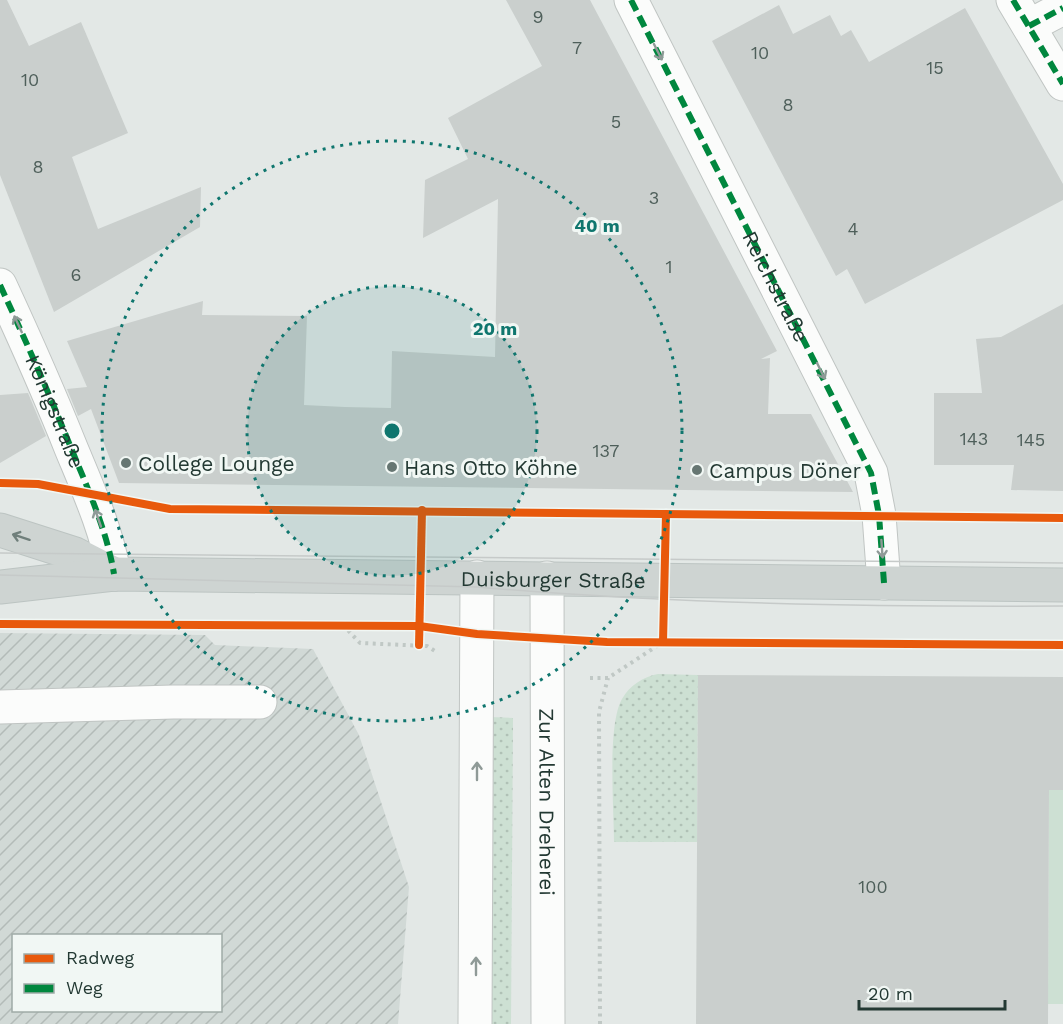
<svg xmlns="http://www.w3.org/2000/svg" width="1063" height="1024" font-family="'Work Sans',sans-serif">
<defs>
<pattern id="industrial-furrows" width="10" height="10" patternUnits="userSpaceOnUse" patternTransform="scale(1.5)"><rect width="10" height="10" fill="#d1d9d6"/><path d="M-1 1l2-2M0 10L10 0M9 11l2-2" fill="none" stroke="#b3bbb8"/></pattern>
<pattern id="grass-dots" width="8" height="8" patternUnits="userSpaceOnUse" patternTransform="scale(1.5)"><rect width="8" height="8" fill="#cde0d3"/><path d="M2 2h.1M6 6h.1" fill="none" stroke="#b0c1b6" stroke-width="1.8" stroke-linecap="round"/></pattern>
</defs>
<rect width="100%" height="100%" fill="#e3e8e6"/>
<path fill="url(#industrial-furrows)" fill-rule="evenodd" d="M0 633 205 635 215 645 313 649 359 735 409 887 398 1024H0ZM14 936H220V1010H14Z"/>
<g fill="url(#grass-dots)">
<path d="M658 674 698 675 697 842H614C614 809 607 725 622 699 630 685 643 677 658 674Z"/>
<polygon points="490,717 513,718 511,1024 489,1024"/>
</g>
<polygon fill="#cde0d3" points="1049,790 1063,790 1063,1004 1048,1004"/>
<g fill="#cacfcd">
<polygon points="0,0 7,0 29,46 81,22 128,133 72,157 98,229 201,187 200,227 54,312 0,175"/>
<polygon points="506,0 590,0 777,351 761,359 770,358 768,414 811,414 853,492 119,483 91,409 78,416 67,389 87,387 67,341 203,301 202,315 307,316 304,405 345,407 391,408 392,351 495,357 498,199 423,238 425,180 468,159 448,118 542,66"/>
<polygon points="779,5 793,34 830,15 841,36 851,30 869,62 965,8 1063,184 1063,200 865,304 847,269 836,276 712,41"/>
<polygon points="1063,304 1063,491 1011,490 1014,465 934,465 934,393 982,393 976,339 1001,337"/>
<polygon points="28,393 46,436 0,463 0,395"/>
<polygon points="698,675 1063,677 1063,790 1049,790 1048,1024 696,1024"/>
</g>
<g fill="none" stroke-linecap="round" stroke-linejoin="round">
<g stroke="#c0c5c3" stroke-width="35">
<g id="minor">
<polyline points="631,0 871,473 879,515 884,583"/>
<polyline points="1013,0 1063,84"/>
<polyline points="1029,26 1063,8"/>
<path d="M0 285C25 339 49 393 71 448 88 489 107 531 114 574"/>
<path id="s1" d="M547 578 548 1024"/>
<polyline points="0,707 173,702 260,702"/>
<polyline points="475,1024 477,577"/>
</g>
</g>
<g stroke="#bcc4c2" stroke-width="35">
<g id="major">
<polyline points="0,530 75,554 114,574"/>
<path id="s2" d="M0 587 114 574 1063 585"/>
</g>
</g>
<g stroke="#c0c8c5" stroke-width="4" stroke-dasharray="3 4.5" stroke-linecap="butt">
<polyline points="343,625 360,643 427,646 435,651"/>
<polyline points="590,678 608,678 663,642"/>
<polyline points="600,1024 599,712 608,678"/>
</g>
<use href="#minor" stroke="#fbfcfb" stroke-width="33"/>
<use href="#major" stroke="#ced4d2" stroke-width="33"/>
<g stroke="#c6cac9" stroke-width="1.5">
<polyline points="0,553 1063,563"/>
<path d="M0 575 477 587C671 604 868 607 1063 606"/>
</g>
<g stroke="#00873e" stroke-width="6" stroke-dasharray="12 6" stroke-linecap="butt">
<path id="s3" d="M631 0 871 473 879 515 884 583"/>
<polyline points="1013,0 1063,84"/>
<polyline points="1029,26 1063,8"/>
<path id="s4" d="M0 285C25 339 49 393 71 448 88 489 107 531 114 574"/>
</g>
<g stroke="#f1f7f4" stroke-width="11">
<g id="cycleway">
<polyline points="0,483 38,484 170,509 1063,518"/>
<polyline points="0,624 419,626 477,634 607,642 1063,645"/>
<polyline points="663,642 666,514"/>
<polyline points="419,645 422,510"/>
</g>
</g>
<use href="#cycleway" stroke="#e8590c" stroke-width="8"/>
</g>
<defs><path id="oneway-shaft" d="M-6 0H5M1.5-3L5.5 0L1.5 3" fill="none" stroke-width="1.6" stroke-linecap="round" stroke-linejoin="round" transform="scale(1.5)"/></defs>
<g stroke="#8f9a97">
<use href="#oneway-shaft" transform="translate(658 52) rotate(63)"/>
<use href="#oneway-shaft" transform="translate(18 324) rotate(-115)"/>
<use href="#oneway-shaft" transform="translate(821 371) rotate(64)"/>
<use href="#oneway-shaft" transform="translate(98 518) rotate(-109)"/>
<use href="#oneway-shaft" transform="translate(882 549) rotate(86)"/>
<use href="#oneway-shaft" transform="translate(477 771) rotate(-90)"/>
<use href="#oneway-shaft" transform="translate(476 966) rotate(-90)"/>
</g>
<use stroke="#707f7b" href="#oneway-shaft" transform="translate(21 537) rotate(-162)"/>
<circle cx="392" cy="431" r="145" fill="#0f766e" fill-opacity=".12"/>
<g fill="none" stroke="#0f766e" stroke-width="3" stroke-dasharray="3 6">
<circle cx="392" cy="431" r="145"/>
<circle cx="392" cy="431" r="290"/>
</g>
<g fill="#667672" stroke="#f1f7f4" stroke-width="2">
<circle cx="126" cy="463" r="6"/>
<circle cx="392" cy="467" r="6"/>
<circle cx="697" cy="470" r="6"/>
</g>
<g text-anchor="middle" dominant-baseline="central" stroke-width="6" stroke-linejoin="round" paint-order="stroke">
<g font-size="18" fill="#4e5f5a">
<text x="538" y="16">9</text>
<text x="577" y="47">7</text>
<text x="760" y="52">10</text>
<text x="935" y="67">15</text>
<text x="30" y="79">10</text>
<text x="788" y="104">8</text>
<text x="616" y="121">5</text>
<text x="38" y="166">8</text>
<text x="654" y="197">3</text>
<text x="853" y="228">4</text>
<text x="669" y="266">1</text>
<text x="76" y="274">6</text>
<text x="974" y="438">143</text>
<text x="1031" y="439">145</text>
<text x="606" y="450">137</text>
<text x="873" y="886">100</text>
</g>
<g font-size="21" fill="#233933" stroke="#f1f7f4">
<text stroke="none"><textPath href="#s3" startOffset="321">Reichstraße</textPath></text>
<text stroke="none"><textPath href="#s4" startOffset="138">Königstraße</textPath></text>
<text stroke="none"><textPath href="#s2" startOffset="554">Duisburger Straße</textPath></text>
<text stroke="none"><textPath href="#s1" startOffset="224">Zur Alten Dreherei</textPath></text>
</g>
<g font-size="21" fill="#233933" stroke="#f1f7f4" text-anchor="start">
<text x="138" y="463">College Lounge</text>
<text x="404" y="467">Hans Otto Köhne</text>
<text x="709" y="470">Campus Döner</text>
</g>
</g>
<circle cx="392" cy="431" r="9" fill="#0f766e" stroke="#f1f7f4" stroke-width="3"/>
<g font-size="18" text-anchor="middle" font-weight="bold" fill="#0f766e" stroke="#f1f7f4" stroke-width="6" stroke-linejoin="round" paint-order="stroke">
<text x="597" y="232">40 m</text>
<text x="495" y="335">20 m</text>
</g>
<rect x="12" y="934" width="210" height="78" fill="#f1f7f4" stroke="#9faba7" stroke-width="1.5"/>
<rect x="24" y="954" width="30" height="9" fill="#e8590c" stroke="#9faba7" stroke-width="1.5"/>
<text x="66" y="964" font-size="18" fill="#233933">Radweg</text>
<rect x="24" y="984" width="30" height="9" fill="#00873e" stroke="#9faba7" stroke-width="1.5"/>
<text x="66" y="994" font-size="18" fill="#233933">Weg</text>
<path d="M859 1000v9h146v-9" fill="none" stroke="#233933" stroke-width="3"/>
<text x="868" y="1000" font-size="18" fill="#233933" stroke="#f1f7f4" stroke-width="4.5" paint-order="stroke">20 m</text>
</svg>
